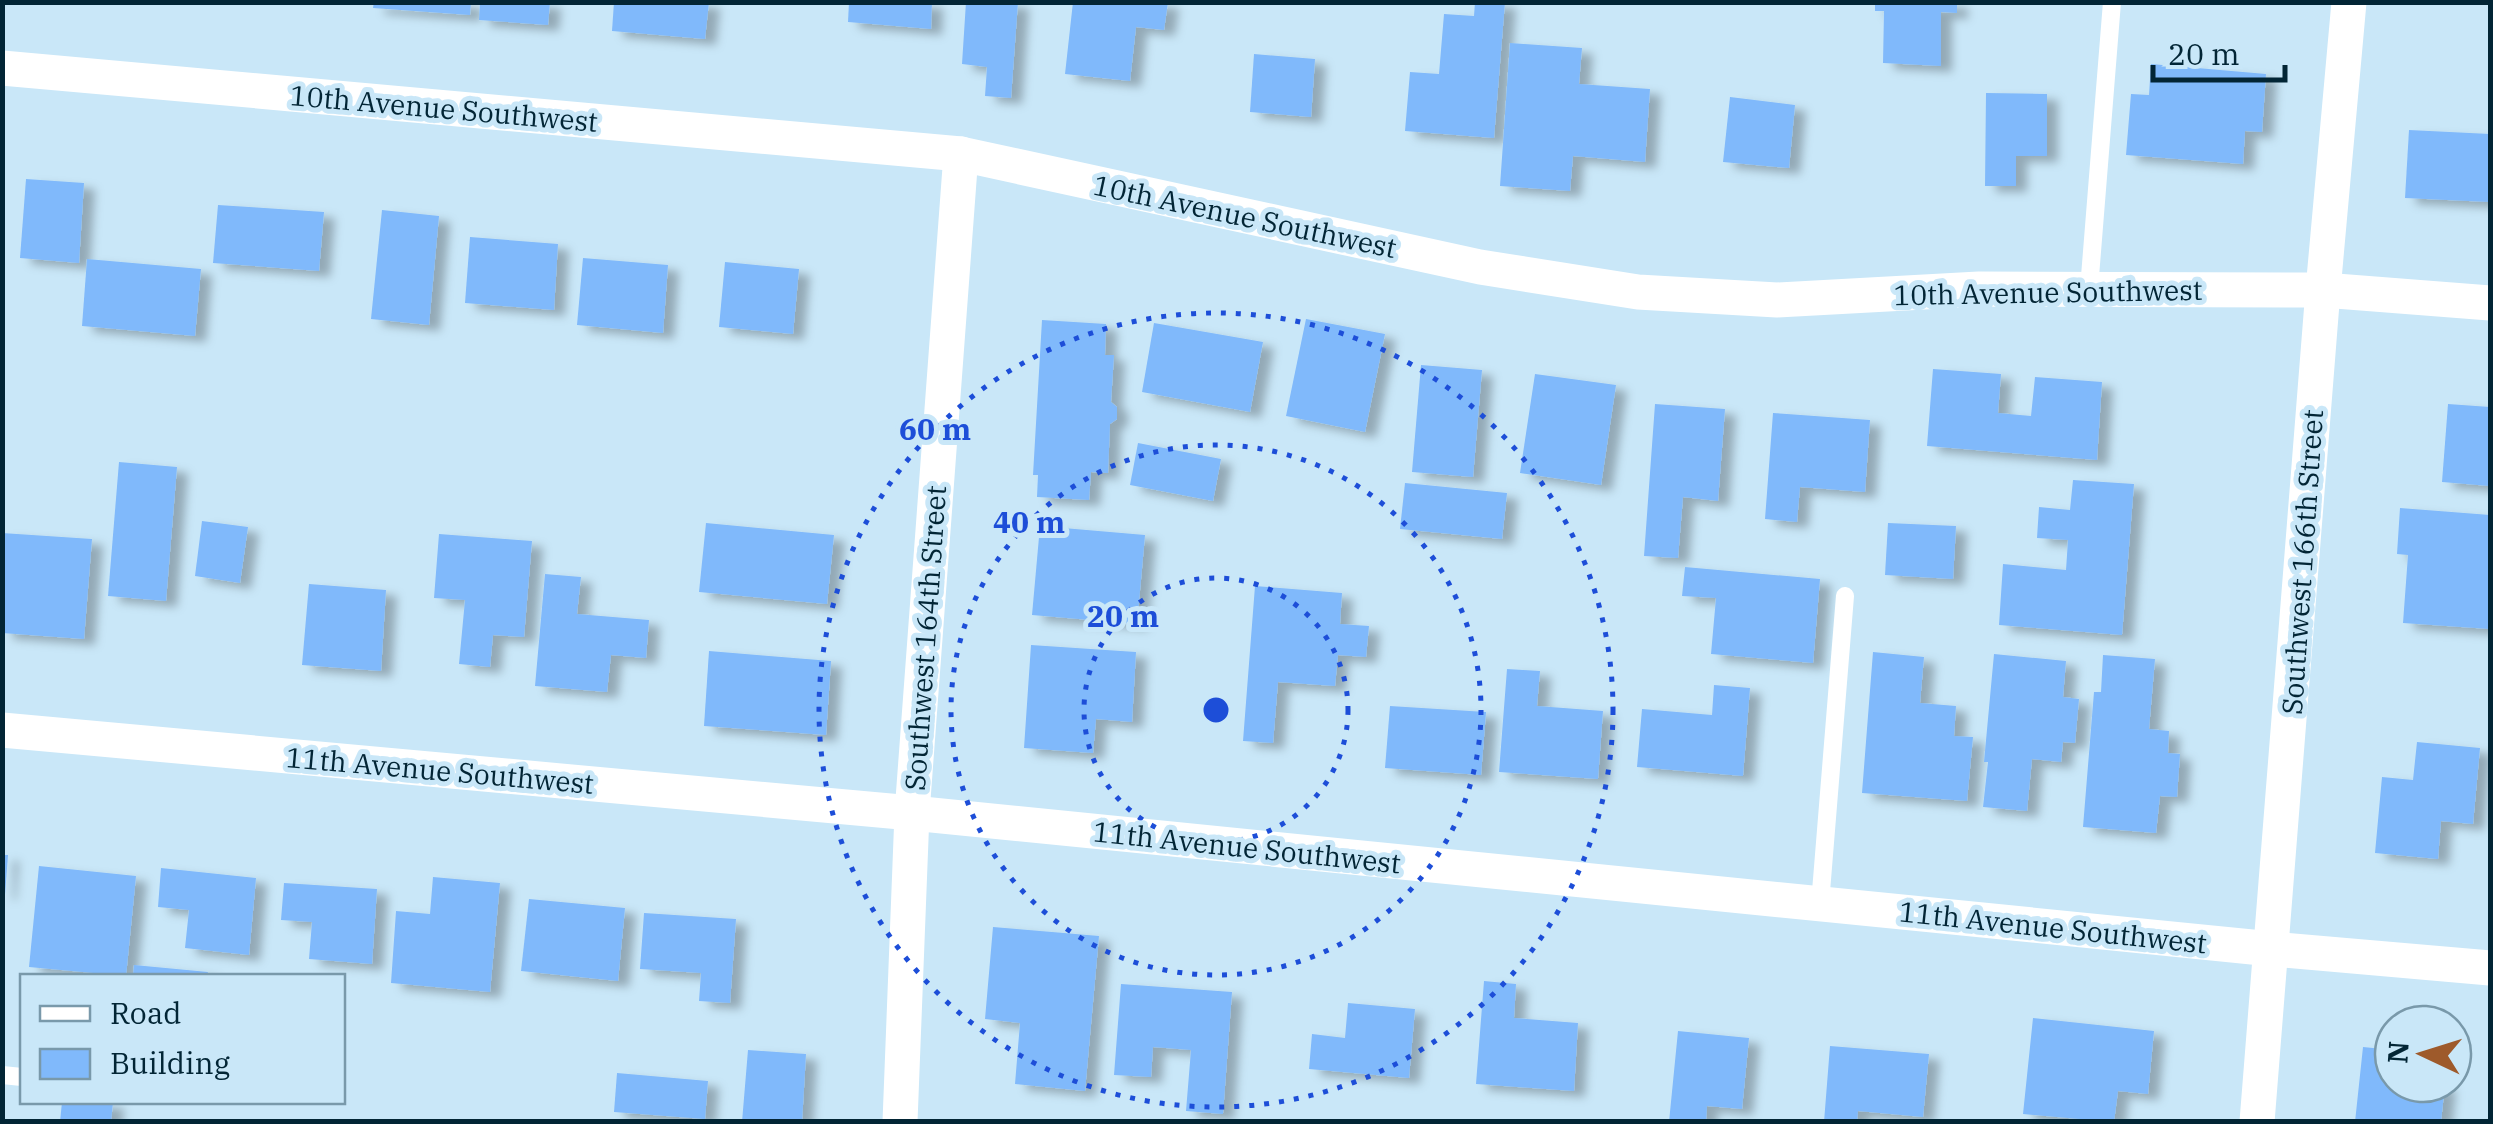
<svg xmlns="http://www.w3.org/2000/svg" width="2493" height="1124" font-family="'IBM Plex Serif',serif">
<defs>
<filter id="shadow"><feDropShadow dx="11" dy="6" stdDeviation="5" flood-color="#0004"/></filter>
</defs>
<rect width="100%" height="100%" fill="#c9e7f8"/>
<g fill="#80b9fb" filter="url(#shadow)">
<polygon points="374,2 471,2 470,15 373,8"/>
<polygon points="480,2 550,2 548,25 479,20"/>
<polygon points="614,2 709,2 705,39 612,31"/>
<polygon points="849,2 932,2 931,29 848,22"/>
<polygon points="966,2 1018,2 1011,98 985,96 987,67 962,64"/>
<polygon points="1073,2 1168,2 1164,30 1136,27 1130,81 1065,74"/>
<polygon points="1475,2 1505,2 1494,138 1405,131 1410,72 1439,74 1444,14 1474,16"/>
<polygon points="1875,2 1957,2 1957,13 1941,12 1941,66 1883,63 1884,11 1875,11"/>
<polygon points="1510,43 1582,48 1579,84 1650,89 1645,162 1573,156 1570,191 1500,186"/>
<polygon points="1254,54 1315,59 1311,117 1250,112"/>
<polygon points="2151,64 2266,74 2262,132 2245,131 2243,164 2126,155 2131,94 2149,95"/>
<polygon points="1986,93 2047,94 2047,156 2016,156 2016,186 1985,186"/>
<polygon points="1730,97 1795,105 1789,168 1723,162"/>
<polygon points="2409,130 2490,134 2490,202 2405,198"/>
<polygon points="26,179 84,183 79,263 20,258"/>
<polygon points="218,205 324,212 319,271 213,263"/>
<polygon points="382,210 439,216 429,325 371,319"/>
<polygon points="470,237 558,244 554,310 465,303"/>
<polygon points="583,258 668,265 663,333 577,325"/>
<polygon points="87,259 201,269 195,336 82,326"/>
<polygon points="725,262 799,269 793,334 719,327"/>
<polygon points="1306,319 1385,334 1365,432 1286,416"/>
<polygon points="1042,320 1106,324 1105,355 1114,355 1111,402 1117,407 1117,419 1110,424 1108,473 1091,472 1089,500 1037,497 1038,475 1033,475"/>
<polygon points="1154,323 1263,342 1250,412 1142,392"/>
<polygon points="1421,365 1482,370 1473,477 1412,472"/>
<polygon points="1933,369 2001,374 1998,413 2031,416 2035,377 2102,382 2097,460 1927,446"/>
<polygon points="1535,374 1616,385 1601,485 1520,473"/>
<polygon points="1655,404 1725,409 1718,501 1683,497 1678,558 1644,556"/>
<polygon points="2448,404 2490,407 2490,486 2442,482"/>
<polygon points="1773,413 1870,420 1865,492 1800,487 1797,522 1765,519"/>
<polygon points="1138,443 1221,459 1213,501 1130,485"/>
<polygon points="119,462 177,467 166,601 108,596"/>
<polygon points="2073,480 2134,484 2122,635 1999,625 2003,564 2066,570 2068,540 2037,538 2039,507 2070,510"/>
<polygon points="1405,483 1507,493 1502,539 1400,529"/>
<polygon points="2400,508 2490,515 2490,629 2403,623 2408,555 2397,554"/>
<polygon points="202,521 248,527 240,583 195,576"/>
<polygon points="706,523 834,535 827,604 699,592"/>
<polygon points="1888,523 1956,526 1953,579 1885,575"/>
<polygon points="1040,526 1145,535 1137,624 1032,615"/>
<polygon points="2,533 92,539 84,639 2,633"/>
<polygon points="439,534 532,541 524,637 493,635 490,667 459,664 465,600 434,598"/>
<polygon points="1685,567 1820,579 1813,663 1711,654 1716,598 1682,596"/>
<polygon points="545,574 581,577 577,614 649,620 646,658 611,655 607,692 535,686"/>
<polygon points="309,584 386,590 381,671 302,665"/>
<polygon points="1255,586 1342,593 1340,624 1369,626 1366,657 1338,655 1335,686 1278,682 1273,743 1243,741"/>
<polygon points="1031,645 1136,652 1132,722 1096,719 1093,753 1024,748"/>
<polygon points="709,651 831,661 826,735 704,726"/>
<polygon points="1873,652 1924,657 1920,703 1956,706 1954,736 1973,737 1967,801 1862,793"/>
<polygon points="1994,654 2066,661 2063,697 2079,699 2075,743 2063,742 2061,762 2032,759 2027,811 1983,807 1988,762 1984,762"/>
<polygon points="2103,655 2155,659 2149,729 2169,731 2168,753 2180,754 2177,797 2160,796 2156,833 2083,827 2094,692 2101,692"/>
<polygon points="1507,669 1540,671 1537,706 1603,711 1598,779 1499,772"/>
<polygon points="1714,685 1750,688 1743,776 1637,767 1642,709 1712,715"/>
<polygon points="1390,706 1486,712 1481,775 1385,768"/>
<polygon points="2417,742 2480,748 2473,824 2441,821 2438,859 2375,853 2382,777 2413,780"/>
<polygon points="2,855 8,855 5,895 2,894"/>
<polygon points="39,866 136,876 126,976 29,967"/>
<polygon points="161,868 256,878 249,955 185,948 189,910 158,907"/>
<polygon points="433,877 500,883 490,992 391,983 396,911 430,914"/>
<polygon points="284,883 377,889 372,964 309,959 312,922 281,920"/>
<polygon points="529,899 625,908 618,981 521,971"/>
<polygon points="644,913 736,919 730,1003 699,1001 701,973 640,969"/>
<polygon points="993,927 1099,936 1085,1091 1015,1084 1020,1023 985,1019"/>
<polygon points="134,965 208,972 207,976 133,976"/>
<polygon points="1484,981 1516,984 1514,1018 1578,1023 1574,1091 1476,1084"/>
<polygon points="1121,984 1232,992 1223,1114 1186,1111 1191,1050 1153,1047 1151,1077 1114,1075"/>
<polygon points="1348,1003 1415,1009 1409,1078 1309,1069 1312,1034 1345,1038"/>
<polygon points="2033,1018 2154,1031 2148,1094 2118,1091 2114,1122 2023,1114"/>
<polygon points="1678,1031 1749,1038 1742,1109 1707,1106 1706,1122 1669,1122"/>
<polygon points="1830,1046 1929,1054 1923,1117 1858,1111 1857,1122 1824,1122"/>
<polygon points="2363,1047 2393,1050 2393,1084 2445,1084 2441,1122 2355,1122"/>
<polygon points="748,1050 806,1054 802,1122 742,1122"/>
<polygon points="617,1073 708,1081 705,1119 614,1112"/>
<polygon points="62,1102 113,1102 111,1122 60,1122"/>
</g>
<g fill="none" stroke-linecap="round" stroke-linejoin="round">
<g stroke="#fff" stroke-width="18">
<polyline points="2089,289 2112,2"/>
<polyline points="1820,904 1845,596"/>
<polyline points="2,1075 22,1077"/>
</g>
<g stroke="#fff" stroke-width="35">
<polyline points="2,68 961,154 1480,267 1638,292 1777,300 1979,289 2323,290 2490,303"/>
<polyline points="2,730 912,813 2272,949 2490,968"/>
<polyline points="900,1122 912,813 961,154"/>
<polyline points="2257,1122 2323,290 2349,2"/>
</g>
</g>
<g fill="none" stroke="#1d4ed8" stroke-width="5" stroke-dasharray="5 10">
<circle cx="1216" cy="710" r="132"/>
<circle cx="1216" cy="710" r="265"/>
<circle cx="1216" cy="710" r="397"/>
</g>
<g text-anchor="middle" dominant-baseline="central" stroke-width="10" stroke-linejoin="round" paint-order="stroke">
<g font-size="28" fill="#022535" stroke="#c9e7f8">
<text transform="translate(444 108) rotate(5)">10th Avenue Southwest</text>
<text transform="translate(1245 216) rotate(12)">10th Avenue Southwest</text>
<text transform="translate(2048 292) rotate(-1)">10th Avenue Southwest</text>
<text transform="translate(2302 562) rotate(-86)">Southwest 166th Street</text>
<text transform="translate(925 638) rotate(-86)">Southwest 164th Street</text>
<text transform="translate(440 770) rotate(5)">11th Avenue Southwest</text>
<text transform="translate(1247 847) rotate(6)">11th Avenue Southwest</text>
<text transform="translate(2053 927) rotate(6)">11th Avenue Southwest</text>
</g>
</g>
<circle cx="1216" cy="710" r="15" fill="#1d4ed8" stroke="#c9e7f8" stroke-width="5"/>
<g font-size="30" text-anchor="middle" font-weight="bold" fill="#1d4ed8" stroke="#c9e7f8" stroke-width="10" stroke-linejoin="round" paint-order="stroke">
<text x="935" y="440">60 m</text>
<text x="1029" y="533">40 m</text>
<text x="1123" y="627">20 m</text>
</g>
<rect width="2493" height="1124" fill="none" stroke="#022535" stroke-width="10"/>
<rect x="20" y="974" width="325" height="130" fill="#c9e7f8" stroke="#7999aa" stroke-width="2.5"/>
<rect x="40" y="1006" width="50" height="15" fill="#ffffff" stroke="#7999aa" stroke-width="2.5"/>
<text x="110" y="1024" font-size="30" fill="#022535">Road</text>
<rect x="40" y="1049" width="50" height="30" fill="#80b9fb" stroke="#7999aa" stroke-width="2.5"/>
<text x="110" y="1074" font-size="30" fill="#022535">Building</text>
<g transform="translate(2423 1054) rotate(274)"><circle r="48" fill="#c9e7f8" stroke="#7999aa" stroke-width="2.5"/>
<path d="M0-8L18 38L0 25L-18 38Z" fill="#9e5a2b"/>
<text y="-15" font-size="28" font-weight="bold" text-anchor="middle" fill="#022535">N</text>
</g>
<path d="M2153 65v15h132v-15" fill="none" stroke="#022535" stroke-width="5"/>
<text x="2168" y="65" font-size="30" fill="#022535" stroke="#c9e7f8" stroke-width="8" paint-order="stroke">20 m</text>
</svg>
